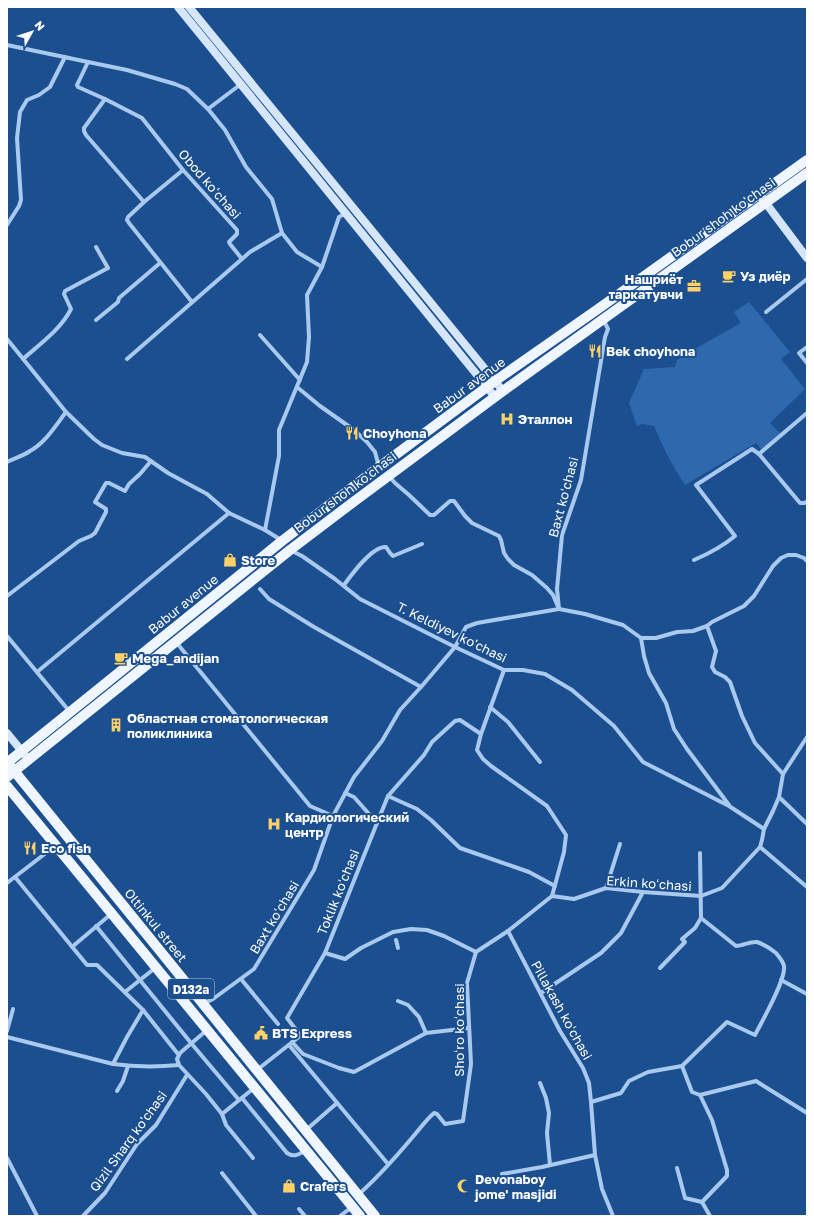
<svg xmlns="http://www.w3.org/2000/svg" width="814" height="1223" font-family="'Golos Text',sans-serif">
<rect width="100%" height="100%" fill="#1b4f8f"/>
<path fill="#2e69ad" d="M749 302 790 352 781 359 805 389 770 423 781 434 762 450 756 443 685 485C672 465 663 448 654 426L642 424 637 426 629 403 644 369 675 367 677 360 693 350 741 323 734 312Z"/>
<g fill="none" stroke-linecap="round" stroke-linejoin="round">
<g stroke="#a9c9ee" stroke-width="4">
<polyline points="7,45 88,62 127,70 175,84 187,89 208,109 225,130 246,167 272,199 282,233 297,252 322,267"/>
<polyline points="88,62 77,85 78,87 105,99 142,118 183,170 237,230 237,234 229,242 230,244 242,259"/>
<polyline points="105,99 84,128 84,131 86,135 144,202 183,170"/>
<polyline points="208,109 241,84"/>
<polyline points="144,202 128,217 127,220 129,223 192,302"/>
<polyline points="7,225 19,206 21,200 17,138 20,112 27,100 39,95 50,87 65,57"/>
<polyline points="766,312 807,279"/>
<polyline points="96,320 118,302 119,298 160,263"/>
<polyline points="260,335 300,380"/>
<polyline points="7,339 66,412 94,439 102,445 122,453 145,457 168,473 207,494 229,513 265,530 281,540"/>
<polyline points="807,347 799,353 807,363"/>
<path d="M23 359C40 344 61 329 71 309L64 294 65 291 108 268 96 247"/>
<polyline points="127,359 250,252 282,233"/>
<polyline points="297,387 320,406 354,430 367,442 375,452 379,467"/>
<polyline points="759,454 807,413"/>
<path d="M7 462C15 458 23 456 30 451 46 442 56 425 66 412"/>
<polyline points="389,476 395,483 409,495 430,515 434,515 450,501 454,501 465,516 472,523 499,536 501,540 504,553 508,559 514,565 532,575 547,588 553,595 559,609 585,614 623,625 641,638 656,638 677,632 693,631 707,626 712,622 744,606 754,596 773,566 781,558 788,555 796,555 804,558 807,561"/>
<polyline points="265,530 279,456 279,430 307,362 309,337 307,295 322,267 339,217 346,213"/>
<polyline points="290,550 302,556 335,579 360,599 455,647 504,670 523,670 545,674 572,690 614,726 643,762 729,806 764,829"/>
<path d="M694 560C708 554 723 546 735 536L696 485 752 449 759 454 800 503H804L807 502"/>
<path d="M344 585C352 574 372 546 386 547L390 553 393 556 422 544"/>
<polyline points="7,596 79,541 91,536 95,533 106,512 106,509 95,502 106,483 109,483 125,491 129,484 140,474 151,461"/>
<polyline points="707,626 716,651 712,667 715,672 725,677 730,682 742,716 755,743 783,774"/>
<polyline points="7,636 70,712"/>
<polyline points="641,638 644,656 649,673 666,703 674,729 687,749 729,805"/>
<polyline points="176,642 310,806 333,816"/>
<polyline points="504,670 481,734 477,750 483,759 491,766 547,806 566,835 564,852 552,896"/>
<polyline points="37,672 229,513"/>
<polyline points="421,687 455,647 466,627 477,623 559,609 557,589 562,535 581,480 605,337 608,329 604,321"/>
<polyline points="490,707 508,722 540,762"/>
<polyline points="345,793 354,797 377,823"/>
<polyline points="388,796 417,809 431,820 460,848 529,872 555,886"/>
<polyline points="779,797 807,824"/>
<polyline points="760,847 807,887"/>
<polyline points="15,877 87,965 97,965 143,1010 178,1054"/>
<polyline points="7,883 55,846"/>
<polyline points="606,888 620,844"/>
<polyline points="96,926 191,1043 239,1100"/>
<polyline points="508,931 560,1031 583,1068 589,1083 591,1102 595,1155 602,1189 613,1216"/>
<polyline points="396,940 398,948"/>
<polyline points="72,947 111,914"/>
<polyline points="325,953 345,959 361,948 393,932 411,929 427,930 444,936 476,952"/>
<polyline points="660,968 685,942 682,939 695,928 701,918"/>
<polyline points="241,979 278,1024"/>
<polyline points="781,980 807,994"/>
<polyline points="125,992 155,968"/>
<polyline points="541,993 601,953 621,933 643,892"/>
<polyline points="398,1001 408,1005 419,1017 426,1033"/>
<polyline points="203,1004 213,999 254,969 314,870 333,816 354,777 382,741 400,710 421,687 314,627 269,599 260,589"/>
<polyline points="207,1030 180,1053 177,1059 179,1065 206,1094 222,1114 254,1088"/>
<polyline points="7,1031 13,1009"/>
<path d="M7 1037 113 1064C135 1067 157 1067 179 1065"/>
<polyline points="292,1042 303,1054 339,1068 354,1072 426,1033 469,1028"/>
<polyline points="289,1045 388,1164"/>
<polyline points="113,1064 127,1037 143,1010"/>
<polyline points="682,1066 692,1092 700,1095 756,1081 807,1113"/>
<polyline points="257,1070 300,1036 300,1035 287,1018 325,953 377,823 388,796 424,755 432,742 455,721 460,720 481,734"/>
<polyline points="540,1083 546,1098 549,1113 547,1133 550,1165"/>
<polyline points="117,1091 123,1081 128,1066"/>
<polyline points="700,1095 712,1120 727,1170 727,1176 702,1202 710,1216"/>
<path d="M242 1098 287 1153C294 1158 299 1154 305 1151"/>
<path d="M591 1102 621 1093 629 1081 648 1072 682 1066 727 1022 755 1035C762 1021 786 980 784 966 783 961 779 957 776 953 771 949 763 944 757 942 750 941 743 946 736 946L701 918 700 853"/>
<polyline points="222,1114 226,1125 253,1158"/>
<polyline points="306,1130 337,1103"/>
<polyline points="7,1158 37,1216"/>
<polyline points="677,1168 685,1198 702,1202"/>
<polyline points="222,1173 256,1216"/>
<polyline points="502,1174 542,1167 595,1155"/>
<path d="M358 1195C377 1178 395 1158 411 1139 420 1129 424 1122 434 1113L437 1114 445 1124 463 1121 471 1064 467 983 476 952 508 931 552 896 574 899 606 888 643 892 701 896 722 888 760 847 762 840 764 829 773 811 779 797 783 774 807 737"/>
<polyline points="299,1209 305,1216"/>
<polyline points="83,1216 105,1193 137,1144 156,1125 187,1075"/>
<polyline points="340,1216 352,1207"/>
</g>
<g stroke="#d6e6fa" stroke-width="8">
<polyline points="178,7 495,397"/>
<polyline points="189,7 503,391"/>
<polyline points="762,198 807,258"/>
<polyline points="7,733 29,760"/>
</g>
<g stroke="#f0f6ff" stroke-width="10">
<polyline points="7,763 282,541 375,470 495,381 598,309 807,160"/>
<polyline points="11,767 375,1216"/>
<polyline points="7,777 290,550 352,503 503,391 807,173"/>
<polyline points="7,786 360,1216"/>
</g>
</g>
<defs>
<g id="cafe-bare" transform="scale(1.08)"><path d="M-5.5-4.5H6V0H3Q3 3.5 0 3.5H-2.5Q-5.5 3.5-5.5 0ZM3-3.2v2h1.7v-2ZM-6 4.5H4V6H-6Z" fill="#ffd166" stroke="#1b4f8f" stroke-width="2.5" paint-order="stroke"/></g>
<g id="office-bare" transform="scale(1.08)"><path d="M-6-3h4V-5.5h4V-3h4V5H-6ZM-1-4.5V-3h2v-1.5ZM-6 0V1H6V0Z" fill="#ffd166" stroke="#1b4f8f" stroke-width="2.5" paint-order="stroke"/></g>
<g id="restaurant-bare" transform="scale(1.08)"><path d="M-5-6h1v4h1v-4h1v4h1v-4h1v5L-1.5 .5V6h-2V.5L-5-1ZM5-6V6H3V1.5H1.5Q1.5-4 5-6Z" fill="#ffd166" stroke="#1b4f8f" stroke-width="2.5" paint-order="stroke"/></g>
<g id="hospital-bare" transform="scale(1.08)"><path d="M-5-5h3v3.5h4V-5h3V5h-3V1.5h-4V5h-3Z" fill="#ffd166" stroke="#1b4f8f" stroke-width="2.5" paint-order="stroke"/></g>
<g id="shop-bare" transform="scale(1.08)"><path d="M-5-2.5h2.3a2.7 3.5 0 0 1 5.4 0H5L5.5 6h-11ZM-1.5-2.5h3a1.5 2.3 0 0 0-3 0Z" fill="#ffd166" stroke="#1b4f8f" stroke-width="2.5" paint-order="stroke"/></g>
<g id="building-bare" transform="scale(1.08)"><path d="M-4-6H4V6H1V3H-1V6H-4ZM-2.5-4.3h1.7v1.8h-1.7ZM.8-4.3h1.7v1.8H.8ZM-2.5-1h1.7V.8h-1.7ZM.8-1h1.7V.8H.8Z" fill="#ffd166" stroke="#1b4f8f" stroke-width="2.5" paint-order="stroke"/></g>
<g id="civic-bare" transform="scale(1.08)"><path d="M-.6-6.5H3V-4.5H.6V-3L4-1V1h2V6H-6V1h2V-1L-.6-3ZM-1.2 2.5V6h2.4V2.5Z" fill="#ffd166" stroke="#1b4f8f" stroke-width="2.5" paint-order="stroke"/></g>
<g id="mosque-bare" transform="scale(1.08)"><path d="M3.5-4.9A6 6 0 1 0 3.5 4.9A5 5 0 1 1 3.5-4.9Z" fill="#ffd166" stroke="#1b4f8f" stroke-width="2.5" paint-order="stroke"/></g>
</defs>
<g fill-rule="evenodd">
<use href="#cafe-bare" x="729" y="276"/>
<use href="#office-bare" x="694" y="286"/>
<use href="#restaurant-bare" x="595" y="351"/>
<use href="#hospital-bare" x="507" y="419"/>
<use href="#restaurant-bare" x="352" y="433"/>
<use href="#shop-bare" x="230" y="560"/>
<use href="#cafe-bare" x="121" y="658"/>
<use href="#building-bare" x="116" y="725"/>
<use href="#hospital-bare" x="274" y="824"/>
<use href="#restaurant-bare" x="30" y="848"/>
<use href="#civic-bare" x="261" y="1033"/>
<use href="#shop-bare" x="289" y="1186"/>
<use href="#mosque-bare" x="464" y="1186"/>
</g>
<g text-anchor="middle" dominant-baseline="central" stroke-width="4" stroke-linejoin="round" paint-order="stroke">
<rect fill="#1b4f8f" stroke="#bbcadd" stroke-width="1" x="168" y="979" width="46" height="20" rx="3"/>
<g font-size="12" font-weight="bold" fill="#fff">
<text x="191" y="989">D132a</text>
</g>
<g font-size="13" fill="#fff" stroke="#1b4f8f">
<text transform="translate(210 184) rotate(49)">Obod koʻchasi</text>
<text transform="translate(723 217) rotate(-36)">Bobur shoh ko'chasi</text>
<text transform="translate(469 385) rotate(-36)">Babur avenue</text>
<text transform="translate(345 492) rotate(-37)">Bobur shoh ko'chasi</text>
<text transform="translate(563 497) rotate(-75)">Baxt koʻchasi</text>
<text transform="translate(183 604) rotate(-39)">Babur avenue</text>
<text transform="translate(452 632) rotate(26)">T. Keldiyev ko'chasi</text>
<text transform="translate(649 883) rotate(4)">Erkin koʻchasi</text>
<text transform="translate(338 892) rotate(-68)">Toklik koʻchasi</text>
<text transform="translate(274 917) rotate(-59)">Baxt koʻchasi</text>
<text transform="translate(156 925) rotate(51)">Oltinkul street</text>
<text transform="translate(562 1010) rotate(61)">Pillakash koʻchasi</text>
<text transform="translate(459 1030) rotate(-90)">Shoʻro koʻchasi</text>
<text transform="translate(128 1141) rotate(-54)">Qizil Sharq ko'chasi</text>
</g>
<g font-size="13" font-weight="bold" fill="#fff" stroke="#1b4f8f" text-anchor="start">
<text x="740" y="276">Уз диёр</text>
<text x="683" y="279" text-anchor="end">Нашриёт<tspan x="683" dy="15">таркатувчи</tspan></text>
<text x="606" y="351">Bek choyhona</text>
<text x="518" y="419">Эталлон</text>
<text x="363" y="433">Choyhona</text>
<text x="241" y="560">Store</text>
<text x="132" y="658">Mega_andijan</text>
<text x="127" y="718">Областная стоматологическая<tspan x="127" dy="15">поликлиника</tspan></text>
<text x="285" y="817">Кардиологический<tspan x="285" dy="15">центр</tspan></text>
<text x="41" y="848">Eco fish</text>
<text x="272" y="1033">BTS Express</text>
<text x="475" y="1179">Devonaboy<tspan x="475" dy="15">jome' masjidi</tspan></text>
<text x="300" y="1186">Crafers</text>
</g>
</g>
<rect width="814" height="1223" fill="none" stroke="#ffffff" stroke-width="16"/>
<g transform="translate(32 32) rotate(51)" stroke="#1b4f8f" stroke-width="3" paint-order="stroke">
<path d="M0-3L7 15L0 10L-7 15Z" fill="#ffffff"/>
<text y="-6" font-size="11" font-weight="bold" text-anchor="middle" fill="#ffffff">N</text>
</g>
</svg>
